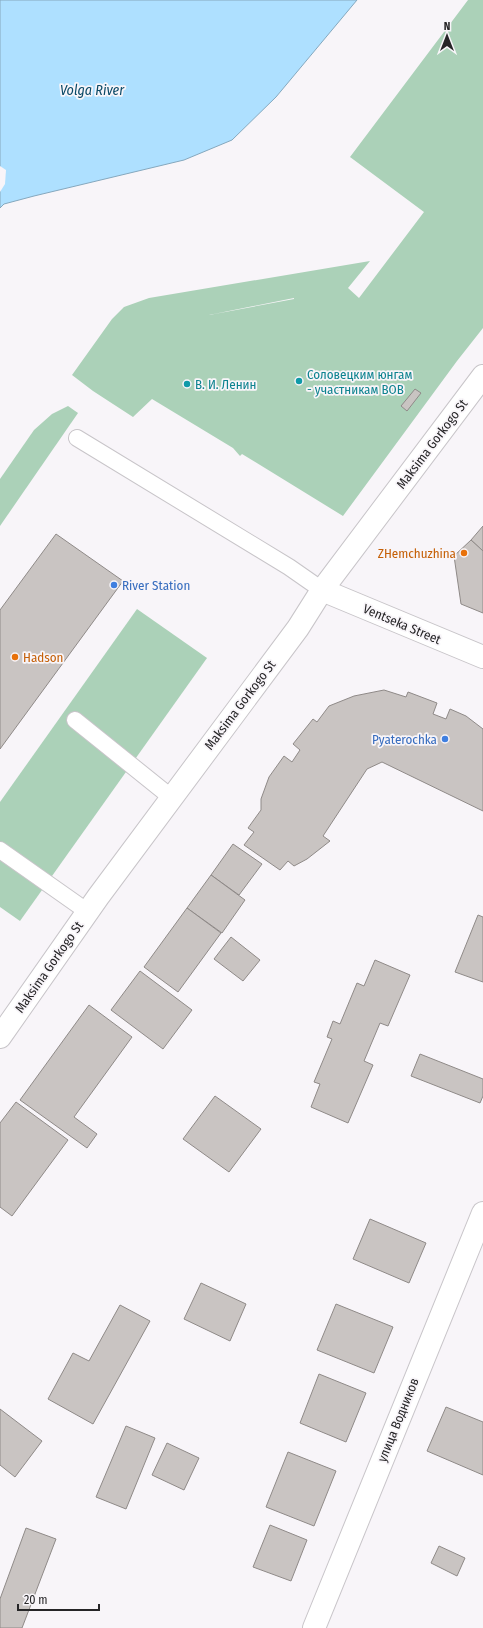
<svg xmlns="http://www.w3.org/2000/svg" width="483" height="1628" font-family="'Fira Sans Condensed',sans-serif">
<rect width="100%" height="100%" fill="#f8f5f9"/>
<g fill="#abd1b8" fill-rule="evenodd">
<path d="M468 0H483V328L457 361 343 516 242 454 240 456 233 448 152 399 133 417 93 391 72 375 112 319 124 307 149 298 370 261 348 288 359 298 424 212 350 157ZM294 298V299L209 315Z"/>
<polygon points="68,406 78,413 0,526 0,479 34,430 52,414"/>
<polygon points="137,609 207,658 20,921 0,907 0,802"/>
</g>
<polygon fill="#aee0ff" stroke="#85a8be" points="0,0 357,0 276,97 232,140 184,160 34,196 4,204 0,208"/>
<polygon fill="#f8f5f9" points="0,166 6,170 5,184 0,192"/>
<g fill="#c9c4c2" stroke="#8f8a88">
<polygon points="415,389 421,393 407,411 401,406"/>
<polygon points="483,526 483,551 471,540"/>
<polygon points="56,534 123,581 0,749 0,610"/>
<polygon points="471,540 483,551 483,613 461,604 454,556"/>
<polygon points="384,690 406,697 408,692 437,703 433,714 446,719 450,709 466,716 483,729 483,811 382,762 367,769 323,836 330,841 307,859 294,866 288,861 280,870 244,845 254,832 248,828 261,810 261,799 269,777 284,756 292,762 300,750 293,744 313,719 317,722 329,706 354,696"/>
<polygon points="233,844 262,864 239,895 211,875"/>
<polygon points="211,875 245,900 222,933 187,908"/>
<polygon points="187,908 221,933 178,992 144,967"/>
<polygon points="478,915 483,917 483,982 455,972"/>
<polygon points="231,937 260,960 243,981 214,959"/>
<polygon points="375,960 410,975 388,1026 380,1023 364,1061 373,1065 348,1123 311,1107 320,1084 314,1082 332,1039 327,1037 333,1021 340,1024 357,983 364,986"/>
<polygon points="140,971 192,1010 163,1049 111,1010"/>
<polygon points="89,1005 132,1037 74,1117 97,1134 87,1148 20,1100"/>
<polygon points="420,1054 483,1079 483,1096 480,1103 411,1076"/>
<polygon points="215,1096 261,1129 229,1172 183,1139"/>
<polygon points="16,1102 68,1140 12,1216 0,1207 0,1123"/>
<polygon points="370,1219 426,1243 409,1283 353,1259"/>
<polygon points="201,1283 246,1304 230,1341 184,1319"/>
<polygon points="336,1304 393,1327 374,1373 317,1350"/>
<polygon points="120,1305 150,1321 93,1424 48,1399 73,1353 89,1361"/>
<polygon points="319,1374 366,1393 346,1442 300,1423"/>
<polygon points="446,1407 483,1422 483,1475 427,1451"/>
<polygon points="0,1409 42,1441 15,1477 0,1465"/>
<polygon points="126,1426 155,1438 126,1509 96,1497"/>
<polygon points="167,1443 199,1458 184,1490 152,1475"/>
<polygon points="288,1452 336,1471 314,1526 266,1507"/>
<polygon points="270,1525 307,1540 291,1581 253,1567"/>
<polygon points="26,1528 56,1539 22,1628 0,1628 0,1599"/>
<polygon points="439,1546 465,1558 457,1576 431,1563"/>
</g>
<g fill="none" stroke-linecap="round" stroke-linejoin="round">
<g stroke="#c8c5c9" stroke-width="18">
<g id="lane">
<polyline points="77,438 289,567 322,590"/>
<polyline points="75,720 172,798"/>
<polyline points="0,850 88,912"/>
</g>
</g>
<g stroke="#c8c5c9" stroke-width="24">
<g id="secondary">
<polyline points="322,590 483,657"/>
<polyline points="314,1628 483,1213"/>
</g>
</g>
<g stroke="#c8c5c9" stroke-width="24">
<polyline id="primary" points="0,1037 98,897 298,628 322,590 483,376"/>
</g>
<use href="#lane" stroke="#fff" stroke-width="16"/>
<use href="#secondary" stroke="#fff" stroke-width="22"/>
<use href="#primary" stroke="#fff" stroke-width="22"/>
</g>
<g fill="#0f9aa8" stroke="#f8f5f9" stroke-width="1.5">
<circle cx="299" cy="381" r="4"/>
<circle cx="187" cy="384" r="4"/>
</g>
<g fill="#e8710a" stroke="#f8f5f9" stroke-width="1.5">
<circle cx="464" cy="553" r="4"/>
<circle cx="15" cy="657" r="4"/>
</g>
<g fill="#3f7fe0" stroke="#f8f5f9" stroke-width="1.5">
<circle cx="114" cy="585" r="4"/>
<circle cx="445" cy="739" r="4"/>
</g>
<g text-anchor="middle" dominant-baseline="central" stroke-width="3.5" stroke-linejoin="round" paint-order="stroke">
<g font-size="13" fill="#0d838f" stroke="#f8f5f9" text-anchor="start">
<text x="307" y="374">Соловецким юнгам<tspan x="307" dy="15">- участникам ВОВ</tspan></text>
<text x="195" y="384">В. И. Ленин</text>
</g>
<g font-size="13" fill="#262527" stroke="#f8f5f9">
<text transform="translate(432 444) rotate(-53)">Maksima Gorkogo St</text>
<text transform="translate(402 624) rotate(23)">Ventseka Street</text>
<text transform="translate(240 705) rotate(-53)">Maksima Gorkogo St</text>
<text transform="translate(49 967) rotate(-55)">Maksima Gorkogo St</text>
<text transform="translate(398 1420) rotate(-68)">улица Водников</text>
</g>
<g font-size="13" fill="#c56008" stroke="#f8f5f9" text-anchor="end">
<text x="456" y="553">ZHemchuzhina</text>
<text x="23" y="657" text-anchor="start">Hadson</text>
</g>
<g font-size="13" fill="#366cbe" stroke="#f8f5f9" text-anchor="start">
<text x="122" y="585">River Station</text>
<text x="437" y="739" text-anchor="end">Pyaterochka</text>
</g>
<g font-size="14" font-style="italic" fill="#094967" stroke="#f8f5f9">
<text x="92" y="90">Volga River</text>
</g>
</g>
<g transform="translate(447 36)" stroke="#f8f5f9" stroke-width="3" paint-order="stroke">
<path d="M0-3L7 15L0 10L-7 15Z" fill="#262527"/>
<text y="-6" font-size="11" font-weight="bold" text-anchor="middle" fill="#262527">N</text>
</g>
<path d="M18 1604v6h81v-6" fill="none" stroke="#262527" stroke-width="2"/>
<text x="24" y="1604" font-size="12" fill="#262527" stroke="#f8f5f9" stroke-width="3" paint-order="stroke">20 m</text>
</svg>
